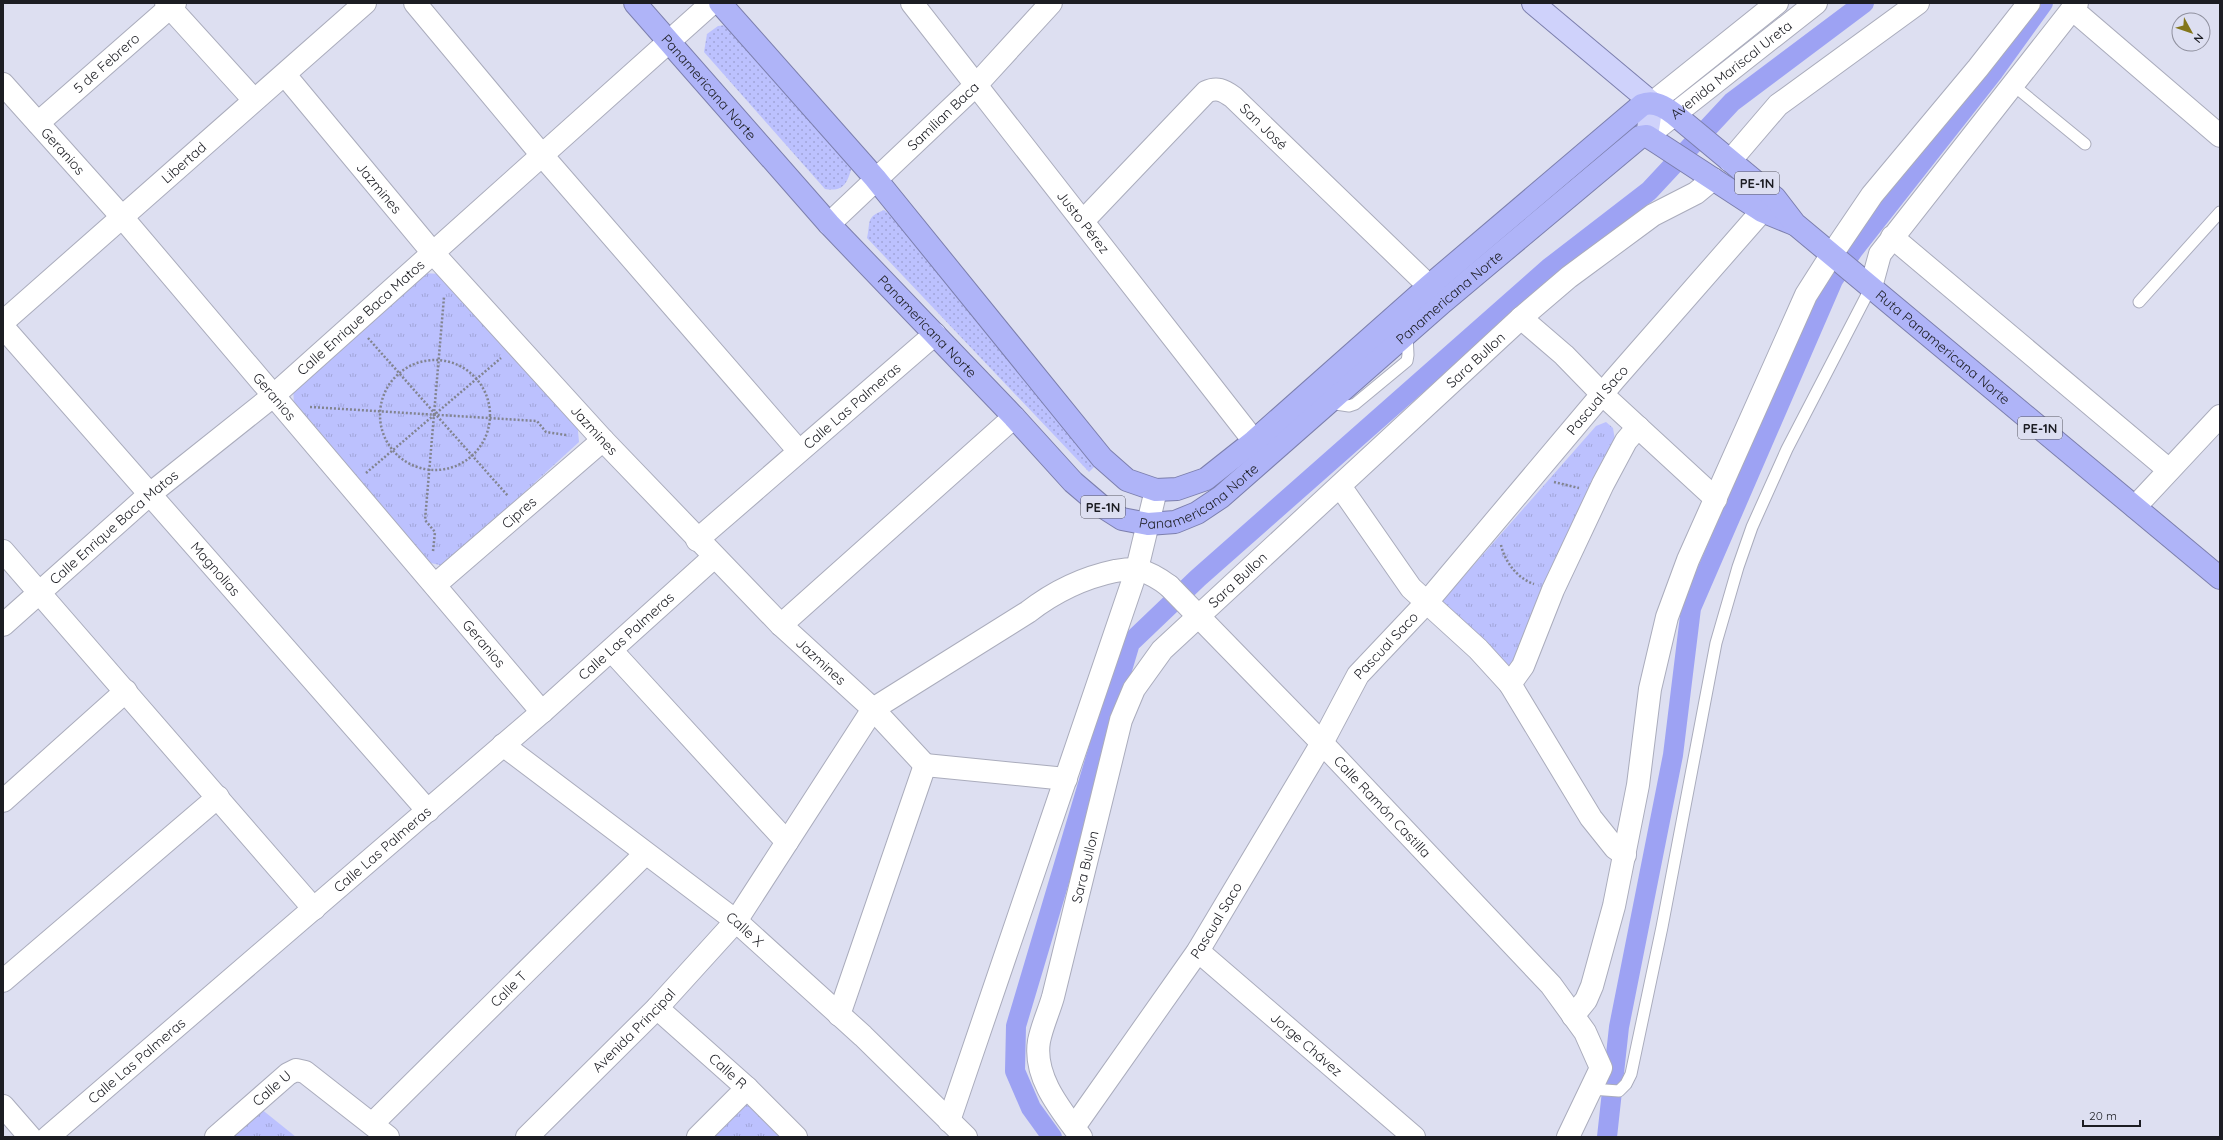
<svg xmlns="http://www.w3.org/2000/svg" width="2223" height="1140" font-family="Quicksand,sans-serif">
<defs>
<pattern id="grass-dots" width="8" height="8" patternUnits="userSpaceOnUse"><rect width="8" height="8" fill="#bcc1fe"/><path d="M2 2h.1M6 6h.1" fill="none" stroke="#a1a5d9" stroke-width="1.8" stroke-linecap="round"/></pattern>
<pattern id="park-tufts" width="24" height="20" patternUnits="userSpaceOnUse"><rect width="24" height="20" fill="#bcc1fe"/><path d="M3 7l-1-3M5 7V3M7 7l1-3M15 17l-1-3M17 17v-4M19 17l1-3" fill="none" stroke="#a1a5d9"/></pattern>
</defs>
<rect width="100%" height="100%" fill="#dddff1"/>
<g fill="url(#grass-dots)">
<path d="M726 25 852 167C847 183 844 192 825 189L704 52 707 34 718 26Z"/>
<path d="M884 210 894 218 1097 464 1089 472 867 238C871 221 865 218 884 210Z"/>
</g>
<g fill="url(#park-tufts)">
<polygon points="421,273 443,274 577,420 579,442 444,566 422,561 294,409 293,383"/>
<polygon points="1606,422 1613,428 1615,440 1511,673 1442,605 1443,600 1596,426"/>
<polygon points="743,1100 787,1137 708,1137"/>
<polygon points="260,1108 296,1137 226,1137"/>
</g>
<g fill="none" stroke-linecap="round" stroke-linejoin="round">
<g stroke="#9da2f3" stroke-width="20">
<polyline points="1052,1137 1031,1108 1015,1071 1016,1026 1130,643 1198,578 1549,268 1649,191 1732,102 1864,3"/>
<polyline points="1607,1137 1619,1027 1673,755 1691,608 1833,280 1854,249 1994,71 2043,3"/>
</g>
<g stroke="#aaacbc" stroke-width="13">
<g id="lane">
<polyline points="2013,85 2085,144"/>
<polyline points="2139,302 2220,212"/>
<polyline points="1329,403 1349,406 1355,404 1407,361 1408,355 1407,334"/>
<polyline points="1591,1089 1619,1091 1626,1084 1631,1074 1662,927 1716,643 1738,567 1752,527 1787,449 1871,287"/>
</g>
</g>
<g stroke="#aaacbc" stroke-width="24">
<g id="street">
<polyline points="166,3 254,100"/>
<polyline points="415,3 541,154 798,450"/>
<path id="s1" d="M912 3 1254 441"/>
<polyline points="2072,9 2220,136"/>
<path id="s2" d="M285 75 433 253 603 440 781 625 873 709 925 765"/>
<path id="s3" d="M3 84 122 217 542 712"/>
<path id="s4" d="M38 123 175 3"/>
<polyline points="1730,161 1778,105 1918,3"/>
<path id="s5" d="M1083 221 1206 92C1217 87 1223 90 1233 97L1429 286 1440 300"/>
<path id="s6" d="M829 224 977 84 1051 3"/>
<polyline points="1892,237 2169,470"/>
<polyline points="1871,287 1880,254 2077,3"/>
<polyline points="1521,318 1564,355 1603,395 1716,499"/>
<path id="s7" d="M3 322 365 3"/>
<path id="s8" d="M3 327 428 811"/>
<polyline points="1340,486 1411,588 1478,649 1510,684 1591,818 1615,848 1625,855"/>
<polyline points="2135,507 2220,416"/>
<path id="s9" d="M697 540 935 334"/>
<polyline points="3,551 314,909"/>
<path id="s10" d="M435 585 603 440"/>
<path id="s11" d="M1169 586 1322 743 1551 985 1585 1032 1601 1068 1568 1137"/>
<path id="s12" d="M3 625 150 494 273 396 712 3"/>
<polyline points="781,625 1014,417"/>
<polyline points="611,650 787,842"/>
<polyline points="1510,684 1523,666 1553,590 1603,484 1626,441 1638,427"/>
<path id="s13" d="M503 745 736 921 863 1036 966 1137"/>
<polyline points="925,765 1066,779"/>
<polyline points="3,801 126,691"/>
<path id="s14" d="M1198 951 1414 1137"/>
<polyline points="3,981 218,797"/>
<path id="s15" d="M657 1008 747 1088 796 1137"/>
<polyline points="839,1015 925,765"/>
<polyline points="1573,1016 1586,1000 1592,986 1614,906 1638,785 1650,689 1667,617 1688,560 1806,295 1832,254"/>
<polyline points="3,1106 30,1137"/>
<polyline points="949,1121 1137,569 1156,490"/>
<path id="s16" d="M372 1124 645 854"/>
<path id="s17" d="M1074 1127 1198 951 1322 743 1358 675 1427 602 1614 380 1762 211"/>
<path id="s18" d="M48 1137 542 712 714 557"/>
<path id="s19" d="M216 1137 288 1074 296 1070 305 1072 388 1137"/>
<polyline points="698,1137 747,1088"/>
<path id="s20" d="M1081 1137C1061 1110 1033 1077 1039 1041 1042 1026 1049 1011 1053 997L1121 720 1134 689 1162 650 1521 318 1569 277 1653 215 1696 193 1713 179"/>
</g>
</g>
<g stroke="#aaacbc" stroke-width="24">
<g id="secondary">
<polyline points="1652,103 1777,3"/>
<path id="s21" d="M1647 136 1816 3"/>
<polyline points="1832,254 1872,195 1978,68 2029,3"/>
<path id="s22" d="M527 1137 657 1008 736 921 873 709 1028 612C1055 591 1082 578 1115 571 1122 570 1132 568 1139 570 1150 573 1160 579 1169 586"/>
</g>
</g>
<g stroke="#7c7fad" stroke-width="24">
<polyline id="primary" points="1533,3 1652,103 1647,136"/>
</g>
<g stroke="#7c7fad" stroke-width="24">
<g id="highway">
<path id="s23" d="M635 3 829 224 1014 417 1073 482 1100 505 1122 519 1148 524 1175 522 1197 513 1221 497 1443 302 1640 137 1647 136 1658 143 1762 211 1794 224"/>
<path id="s24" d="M720 3 875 178 1102 458 1127 480 1156 490 1177 489 1206 479 1254 441 1429 286 1642 105C1654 100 1665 107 1674 114L1775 198 1795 224 2220 578"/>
</g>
</g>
<g stroke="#828490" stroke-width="2.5" stroke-dasharray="2 2" stroke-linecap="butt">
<polyline points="368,338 508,496"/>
<circle cx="435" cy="415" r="55"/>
<polyline points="310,407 537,421 546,432 566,435"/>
<polyline points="366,473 501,358"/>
<polyline points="1554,482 1579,488"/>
<path d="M1501 545C1505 562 1517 578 1534 584"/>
<polyline points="433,551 435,532 425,520 444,297"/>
</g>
<use href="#lane" stroke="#fff" stroke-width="11"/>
<use href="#street" stroke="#fff" stroke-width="22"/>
<use href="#secondary" stroke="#fff" stroke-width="22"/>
<use href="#primary" stroke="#cfd2fb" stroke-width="22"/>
<use href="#highway" stroke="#afb4f8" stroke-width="22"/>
</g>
<g text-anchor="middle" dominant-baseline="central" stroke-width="3" stroke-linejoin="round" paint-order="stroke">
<g fill="#dddff1" stroke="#565761" stroke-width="1">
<rect x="1735" y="172" width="44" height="22" rx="3"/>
<rect x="2018" y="417" width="44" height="22" rx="3"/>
<rect x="1081" y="496" width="44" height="22" rx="3"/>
</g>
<g font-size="13" font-weight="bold" fill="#1c1d23">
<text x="1757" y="183">PE-1N</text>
<text x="2040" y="428">PE-1N</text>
<text x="1103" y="507">PE-1N</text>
</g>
<g font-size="14" fill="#1c1d23" stroke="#dddff1">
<text stroke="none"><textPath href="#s4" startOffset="91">5 de Febrero</textPath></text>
<text stroke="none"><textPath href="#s21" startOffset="107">Avenida Mariscal Ureta</textPath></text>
<text stroke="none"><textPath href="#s23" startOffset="112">Panamericana Norte</textPath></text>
<text stroke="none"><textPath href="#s6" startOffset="157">Samilian Baca</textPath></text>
<text stroke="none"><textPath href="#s5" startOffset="250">San José</textPath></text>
<text stroke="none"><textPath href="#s3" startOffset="90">Geranios</textPath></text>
<text stroke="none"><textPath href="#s7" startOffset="241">Libertad</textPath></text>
<text stroke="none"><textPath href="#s2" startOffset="147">Jazmines</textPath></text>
<text stroke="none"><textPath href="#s1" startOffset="278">Justo Pérez</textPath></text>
<text stroke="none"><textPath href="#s23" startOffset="1120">Panamericana Norte</textPath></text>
<text stroke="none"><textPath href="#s12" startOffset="472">Calle Enrique Baca Matos</textPath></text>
<text stroke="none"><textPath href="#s23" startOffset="436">Panamericana Norte</textPath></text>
<text stroke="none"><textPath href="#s24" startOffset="1676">Ruta Panamericana Norte</textPath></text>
<text stroke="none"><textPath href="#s20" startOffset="948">Sara Bullon</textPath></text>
<text stroke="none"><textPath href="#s3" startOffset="414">Geranios</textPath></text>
<text stroke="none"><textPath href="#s17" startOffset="899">Pascual Saco</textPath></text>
<text stroke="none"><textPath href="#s9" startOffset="205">Calle Las Palmeras</textPath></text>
<text stroke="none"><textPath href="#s2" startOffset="471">Jazmines</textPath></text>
<text stroke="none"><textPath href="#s23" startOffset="796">Panamericana Norte</textPath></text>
<text stroke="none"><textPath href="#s10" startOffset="111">Cipres</textPath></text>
<text stroke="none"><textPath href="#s12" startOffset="148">Calle Enrique Baca Matos</textPath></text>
<text stroke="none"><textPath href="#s8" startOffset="322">Magnolias</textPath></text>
<text stroke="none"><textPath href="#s20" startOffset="624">Sara Bullon</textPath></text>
<text stroke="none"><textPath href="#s18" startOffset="765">Calle Las Palmeras</textPath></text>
<text stroke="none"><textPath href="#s3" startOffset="738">Geranios</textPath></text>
<text stroke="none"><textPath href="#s17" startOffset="575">Pascual Saco</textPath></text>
<text stroke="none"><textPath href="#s2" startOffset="795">Jazmines</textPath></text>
<text stroke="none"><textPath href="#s11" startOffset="307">Calle Ramón Castilla</textPath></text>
<text stroke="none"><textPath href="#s18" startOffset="441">Calle Las Palmeras</textPath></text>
<text stroke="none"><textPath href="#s20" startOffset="288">Sara Bullon</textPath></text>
<text stroke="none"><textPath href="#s17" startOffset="251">Pascual Saco</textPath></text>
<text stroke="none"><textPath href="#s13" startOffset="304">Calle X</textPath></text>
<text stroke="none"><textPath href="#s16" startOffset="192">Calle T</textPath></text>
<text stroke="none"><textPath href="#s22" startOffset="151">Avenida Principal</textPath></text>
<text stroke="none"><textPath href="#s14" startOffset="143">Jorge Chávez</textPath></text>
<text stroke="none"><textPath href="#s18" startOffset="117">Calle Las Palmeras</textPath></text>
<text stroke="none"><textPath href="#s15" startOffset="95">Calle R</textPath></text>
<text stroke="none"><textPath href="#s19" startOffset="74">Calle U</textPath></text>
</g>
</g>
<rect width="2223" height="1140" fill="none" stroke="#1c1d23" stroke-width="8"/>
<g transform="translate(2191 32) rotate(130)"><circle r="19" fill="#dddff1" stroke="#90919f"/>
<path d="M0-3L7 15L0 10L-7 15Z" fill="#83761a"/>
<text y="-6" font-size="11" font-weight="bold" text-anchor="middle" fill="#1c1d23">N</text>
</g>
<path d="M2083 1120v6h57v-6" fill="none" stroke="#1c1d23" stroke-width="2"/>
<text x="2089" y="1120" font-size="12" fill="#1c1d23" stroke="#dddff1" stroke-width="3" paint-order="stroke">20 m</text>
</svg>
